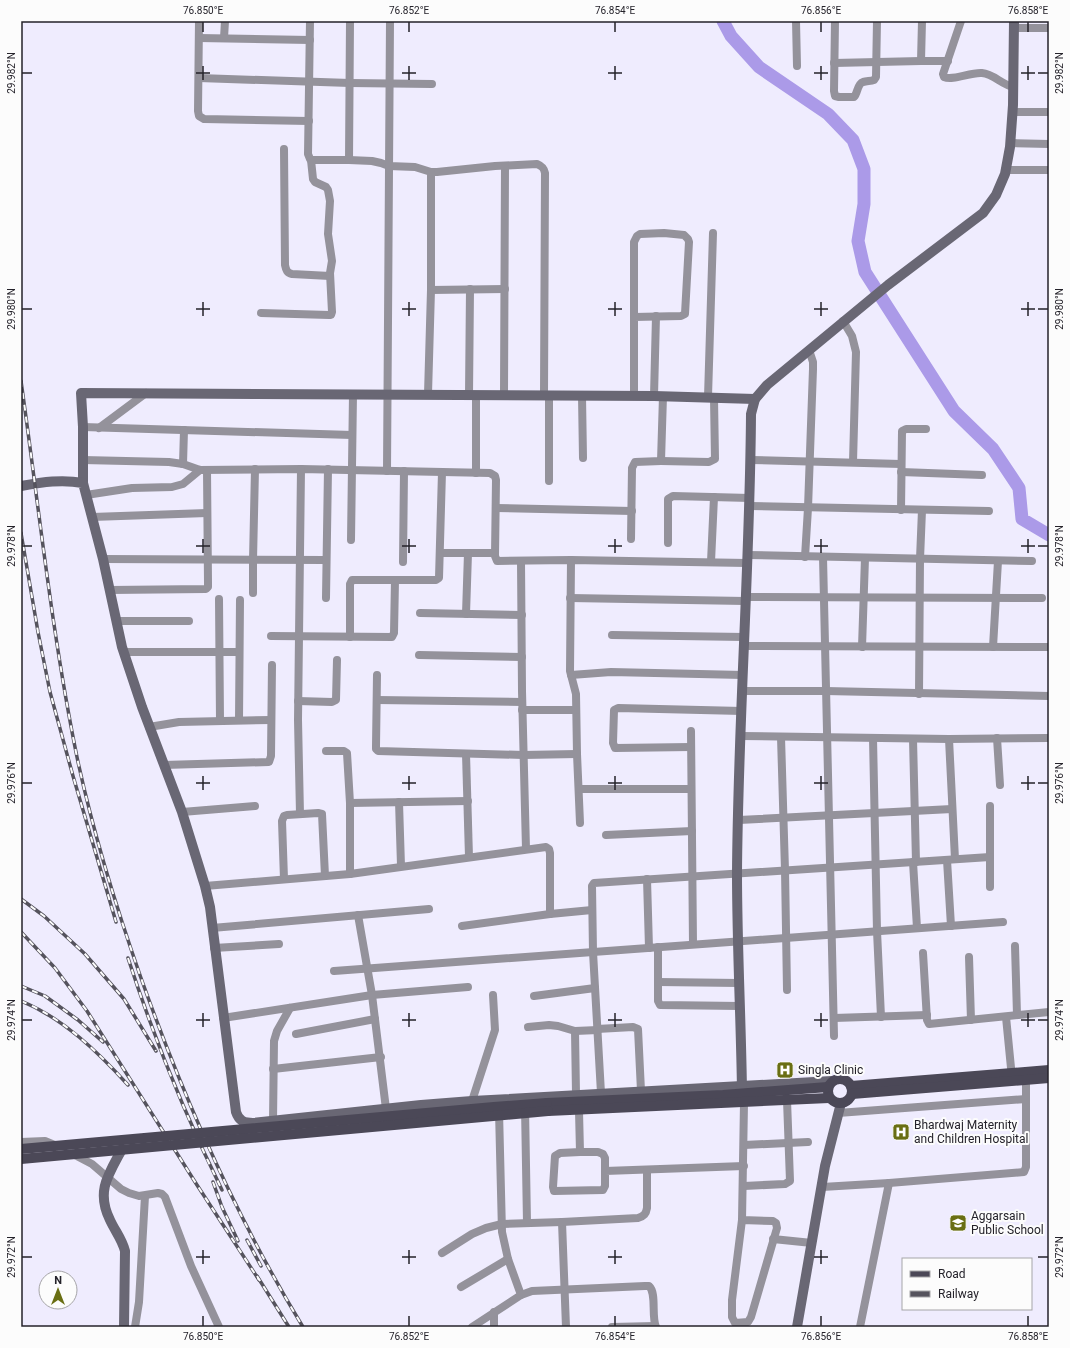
<svg xmlns="http://www.w3.org/2000/svg" width="1070" height="1348" font-family="Roboto,sans-serif">
<rect width="100%" height="100%" fill="#efecfe"/>
<g fill="none" stroke-linecap="round" stroke-linejoin="round">
<polyline stroke="#ab9ae8" stroke-width="13" points="723,21 731,36 759,67 828,114 853,140 864,169 864,204 858,241 865,272 954,411 993,449 1019,488 1022,519 1049,535"/>
<g stroke="#94929b" stroke-width="8">
<polyline points="199,21 198,111 199,116 204,119 309,121"/>
<polyline points="796,21 797,66"/>
<path d="M835 21 834 91 835 96 839 97H854C858 93 857 84 863 82 867 81 871 81 874 80L876 77 877 21"/>
<path d="M961 21 943 74 944 77C953 81 970 72 982 73 994 74 1002 85 1014 87"/>
<polyline points="1014,28 1049,28"/>
<polyline points="199,38 310,40"/>
<polyline points="224,38 225,21"/>
<polyline points="921,61 922,21"/>
<polyline points="834,63 921,61 948,61"/>
<polyline points="199,78 350,83 432,84"/>
<polyline points="1013,112 1049,112"/>
<polyline points="1010,143 1049,144"/>
<path d="M284 149 285 265C286 270 287 273 292 274L330 276"/>
<path d="M311 160H349L372 161 381 163 389 166 415 167 431 172H437L495 166 537 164C542 166 544 168 545 173L544 395"/>
<polyline points="349,160 350,21"/>
<polyline points="1005,170 1049,170"/>
<polyline points="431,290 505,289"/>
<polyline points="261,313 329,315 331,315 332,312 330,273 332,261 328,234 330,201 328,190 326,187 315,182 313,179 311,160 310,159 308,154 310,21"/>
<polyline points="634,317 681,316 685,314 689,242 688,239 684,235 664,233 640,234 637,236 634,242 634,396"/>
<polyline points="843,321 852,336 856,352 853,462"/>
<polyline points="428,394 431,290 431,172"/>
<polyline points="469,395 470,289"/>
<polyline points="504,395 505,166"/>
<polyline points="582,396 583,458"/>
<polyline points="654,396 656,316"/>
<polyline points="708,397 713,233"/>
<polyline points="83,427 352,435"/>
<polyline points="99,428 146,393"/>
<polyline points="83,460 169,462 183,464 200,470 301,469 490,473 495,476 496,480 495,556 497,561 571,560 747,563"/>
<polyline points="751,460 901,464"/>
<polyline points="661,461 709,462 715,459 714,398"/>
<polyline points="183,464 184,430"/>
<polyline points="387,471 390,21"/>
<polyline points="901,472 982,475"/>
<polyline points="476,473 476,395"/>
<polyline points="549,481 549,395"/>
<polyline points="86,495 132,488 172,487 183,484 200,470"/>
<polyline points="750,506 989,511"/>
<polyline points="496,508 632,511"/>
<polyline points="901,510 902,431 906,429 926,429"/>
<polyline points="92,517 207,513"/>
<polyline points="631,539 632,468 635,462 661,461 663,396"/>
<polyline points="351,540 353,394"/>
<polyline points="668,543 668,499 673,496 750,498"/>
<polyline points="440,553 495,553"/>
<polyline points="747,555 1032,561"/>
<polyline points="805,557 808,508 813,369 813,362 809,350"/>
<polyline points="823,557 834,1036"/>
<polyline points="103,559 326,560"/>
<polyline points="571,560 570,671 576,694 577,754 580,823"/>
<polyline points="521,561 522,691 526,849"/>
<polyline points="403,562 404,471"/>
<polyline points="711,562 714,497"/>
<polyline points="110,590 206,589 208,587 208,582 207,470"/>
<polyline points="253,593 253,560 255,469"/>
<polyline points="745,597 1042,598"/>
<polyline points="326,598 328,469"/>
<polyline points="570,598 745,601"/>
<polyline points="219,599 220,721"/>
<polyline points="420,613 522,615"/>
<polyline points="466,614 468,553"/>
<polyline points="116,621 189,621"/>
<polyline points="612,635 744,637"/>
<polyline points="271,636 392,637 394,633 395,580"/>
<polyline points="350,637 350,584 352,580 436,580 439,578 442,472"/>
<polyline points="744,646 1049,647"/>
<polyline points="862,647 865,558"/>
<polyline points="993,647 998,561"/>
<polyline points="124,652 239,652"/>
<polyline points="419,655 522,657"/>
<polyline points="377,675 376,746 376,749 378,751 523,755 577,754"/>
<polyline points="571,675 611,672 743,675"/>
<polyline points="742,691 826,691 1049,696"/>
<polyline points="919,694 920,559 922,510"/>
<polyline points="377,700 522,702"/>
<polyline points="298,701 332,702 336,700 337,660"/>
<polyline points="522,710 576,710"/>
<polyline points="239,720 240,600"/>
<polyline points="149,727 179,722 271,720"/>
<polyline points="691,731 693,944"/>
<polyline points="741,736 949,739 1049,738"/>
<polyline points="781,737 785,870 787,990"/>
<polyline points="873,738 877,931 881,1017"/>
<polyline points="997,738 1000,785"/>
<polyline points="913,739 916,862"/>
<polyline points="949,739 955,859"/>
<polyline points="691,747 615,748 613,743 614,710 618,708 742,711"/>
<polyline points="326,751 344,751 347,753 350,803 350,874"/>
<polyline points="466,754 469,857"/>
<polyline points="164,765 269,762 271,756 272,665"/>
<polyline points="579,789 691,789"/>
<polyline points="399,802 401,866"/>
<polyline points="350,803 468,801"/>
<polyline points="990,806 990,887"/>
<polyline points="182,812 255,806"/>
<polyline points="300,814 298,720 301,469"/>
<polyline points="739,820 952,809"/>
<polyline points="606,835 692,831"/>
<polyline points="947,860 951,926"/>
<polyline points="913,862 917,928"/>
<polyline points="284,879 282,821 284,816 287,815 318,813 322,814 325,876"/>
<polyline points="647,879 649,948"/>
<polyline points="205,886 350,874 546,847 549,849 550,853 550,914"/>
<polyline points="358,915 372,995 386,1109"/>
<polyline points="462,926 550,914 592,910"/>
<polyline points="212,928 429,909"/>
<polyline points="1015,946 1017,1015"/>
<polyline points="658,947 658,1001 660,1005 740,1006"/>
<polyline points="214,948 279,944"/>
<polyline points="923,953 927,1020 929,1024 1049,1012"/>
<polyline points="969,957 971,1020"/>
<polyline points="334,971 1003,922"/>
<polyline points="658,982 739,983"/>
<polyline points="534,996 595,988"/>
<polyline points="1006,1017 1012,1078"/>
<polyline points="223,1018 372,995 468,987"/>
<polyline points="834,1018 927,1015"/>
<polyline points="528,1027 549,1025 558,1026 575,1031 598,1030"/>
<polyline points="597,1029 633,1027 638,1029 641,1091"/>
<polyline points="575,1031 576,1094"/>
<polyline points="296,1034 375,1019"/>
<polyline points="273,1069 381,1057"/>
<polyline points="601,1093 593,952 592,886 594,883 990,857"/>
<polyline points="472,1101 495,1030 493,995"/>
<polyline points="525,1107 527,1223"/>
<polyline points="499,1111 502,1232 508,1259 521,1295"/>
<polyline points="579,1111 580,1152 560,1153 555,1156 553,1187 554,1191 603,1190 605,1186 605,1171 744,1166"/>
<polyline points="838,1113 1026,1099"/>
<polyline points="273,1121 274,1041 277,1031 290,1008"/>
<polyline points="21,1142 45,1141 57,1146"/>
<polyline points="744,1145 808,1142"/>
<polyline points="580,1152 598,1152 603,1154 605,1158 605,1171"/>
<polyline points="73,1154 92,1164 121,1189 129,1193 139,1196 158,1193 162,1194 165,1197 191,1266 219,1327"/>
<polyline points="744,1186 785,1184 790,1181 787,1100"/>
<polyline points="822,1187 889,1183 1024,1172 1026,1167 1026,1080"/>
<polyline points="742,1220 773,1221 776,1223 777,1228 751,1317 748,1322 735,1323 732,1317 732,1300 742,1220 744,1103"/>
<polyline points="562,1222 566,1327"/>
<polyline points="773,1239 812,1243"/>
<path d="M442 1253 472 1234 486 1228 502 1224 562 1222 638 1218C644 1216 646 1214 647 1208V1170"/>
<polyline points="461,1287 508,1259"/>
<polyline points="494,1312 494,1327"/>
<polyline points="135,1327 139,1302 145,1196"/>
<path d="M472 1327 521 1295 532 1291 645 1286H649C657 1293 651 1316 656 1327"/>
<polyline points="612,1327 655,1326"/>
<polyline points="860,1327 889,1183"/>
</g>
<g stroke="#696774" stroke-width="10">
<polyline points="83,483 83,427 81,393 654,396 755,399"/>
<path d="M21 486C43 482 62 479 83 483L103 559 122 647 142 707 182 812 205 886 210 907 236 1112C239 1121 244 1123 253 1123L421 1105 472 1101 832 1081"/>
<path d="M742 1091C741 1019 737 946 737 873 738 720 750 567 751 414L755 399 767 385 888 285 983 213 996 195 1005 174 1010 147 1013 105 1014 21"/>
<polyline points="797,1327 825,1166 841,1103"/>
</g>
<g stroke="#4b4857" stroke-width="10">
<circle cx="840" cy="1091" r="12"/>
<polyline points="851,1086 1049,1070"/>
<polyline points="852,1094 1049,1078"/>
<polyline points="547,1103 723,1095 828,1087"/>
<polyline points="548,1111 829,1098"/>
</g>
<g stroke="#55535d" stroke-width="3.5">
<g id="rail">
<path d="M21 381C39 508 52 636 78 762 94 835 116 907 141 978 184 1099 236 1217 303 1327"/>
<polyline points="21,533 38,632 50,692 73,776 116,922"/>
<polyline points="21,899 44,916 85,954 124,999 156,1051"/>
<polyline points="21,932 55,968 87,1011 197,1185 259,1280"/>
<path d="M128 958C154 1038 185 1115 222 1190"/>
<polyline points="21,986 45,996 78,1020 103,1042"/>
<path d="M21 1001C63 1018 98 1052 128 1085"/>
<polyline points="213,1182 222,1207 238,1241"/>
<polyline points="247,1240 261,1266"/>
<polyline points="257,1276 289,1327"/>
</g>
</g>
<use href="#rail" stroke="#fcfcfc" stroke-width="2" stroke-dasharray="6" stroke-linecap="butt"/>
<path stroke="#696774" stroke-width="10" d="M121 1151C108 1175 96 1192 110 1220 115 1231 122 1239 125 1251L124 1327"/>
<g stroke="#4b4857" stroke-width="10">
<polyline points="21,1149 494,1107 547,1103"/>
<polyline points="21,1159 548,1111"/>
</g>
</g>
<path fill="none" stroke="#24222a" stroke-width="1.5" d="M203 22V32M409 22V32M615 22V32M821 22V32M1028 22V32M203 66V80M409 66V80M615 66V80M821 66V80M1028 66V80M22 73H32M196 73H210M402 73H416M608 73H622M814 73H828M1021 73H1035M1038 73H1048M203 302V316M409 302V316M615 302V316M821 302V316M1028 302V316M22 309H32M196 309H210M402 309H416M608 309H622M814 309H828M1021 309H1035M1038 309H1048M203 539V553M409 539V553M615 539V553M821 539V553M1028 539V553M22 546H32M196 546H210M402 546H416M608 546H622M814 546H828M1021 546H1035M1038 546H1048M203 776V790M409 776V790M615 776V790M821 776V790M1028 776V790M22 783H32M196 783H210M402 783H416M608 783H622M814 783H828M1021 783H1035M1038 783H1048M203 1013V1027M409 1013V1027M615 1013V1027M821 1013V1027M1028 1013V1027M22 1020H32M196 1020H210M402 1020H416M608 1020H622M814 1020H828M1021 1020H1035M1038 1020H1048M203 1250V1264M409 1250V1264M615 1250V1264M821 1250V1264M22 1257H32M196 1257H210M402 1257H416M608 1257H622M814 1257H828M1038 1257H1048M203 1316V1326M409 1316V1326M615 1316V1326M821 1316V1326M1028 1316V1326"/>
<defs>
<g id="hospital-square" transform="scale(0.9)"><rect x="-9" y="-9" width="18" height="18" rx="4" fill="#696e13" stroke="#fcfcfc"/><path d="M-5-5h3v3.5h4V-5h3V5h-3V1.5h-4V5h-3Z" fill="#fff"/></g>
<g id="school-square" transform="scale(0.9)"><rect x="-9" y="-9" width="18" height="18" rx="4" fill="#696e13" stroke="#fcfcfc"/><path d="M0-5L7-2L0 1L-7-2ZM-4 1L0 2.5L4 1V4Q0 6-4 4Z" fill="#fff"/></g>
</defs>
<g fill-rule="evenodd">
<use href="#hospital-square" x="785" y="1070"/>
<use href="#hospital-square" x="901" y="1132"/>
<use href="#school-square" x="958" y="1223"/>
</g>
<g text-anchor="middle" dominant-baseline="central" stroke-width="4" stroke-linejoin="round" paint-order="stroke">
<g font-size="12" fill="#24222a" stroke="#fcfcfc" text-anchor="start">
<text x="798" y="1070">Singla Clinic</text>
<text x="914" y="1125">Bhardwaj Maternity<tspan x="914" dy="14">and Children Hospital</tspan></text>
<text x="971" y="1216">Aggarsain<tspan x="971" dy="14">Public School</tspan></text>
</g>
</g>
<rect width="1070" height="1348" fill="none" stroke="#fcfcfc" stroke-width="44"/>
<rect x="902" y="1258" width="130" height="52" fill="#fcfcfc" stroke="#a6a5a8"/>
<rect x="910" y="1271" width="20" height="6" fill="#4b4857" stroke="#a6a5a8"/>
<text x="938" y="1278" font-size="12" fill="#24222a">Road</text>
<rect x="910" y="1291" width="20" height="6" fill="#55535d" stroke="#a6a5a8"/>
<text x="938" y="1298" font-size="12" fill="#24222a">Railway</text>
<g transform="translate(58 1290)"><circle r="19" fill="#fcfcfc" stroke="#a6a5a8"/>
<path d="M0-3L7 15L0 10L-7 15Z" fill="#696e13"/>
<text y="-6" font-size="11" font-weight="bold" text-anchor="middle" fill="#24222a">N</text>
</g>
<rect x="22" y="22" width="1026" height="1304" fill="none" stroke="#24222a" stroke-width="1.5"/>
<g font-size="10" text-anchor="middle" fill="#24222a">
<text x="203" y="14">76.850°E</text>
<text x="409" y="14">76.852°E</text>
<text x="615" y="14">76.854°E</text>
<text x="821" y="14">76.856°E</text>
<text x="1028" y="14">76.858°E</text>
<text transform="translate(11 73) rotate(-90)" y="4">29.982°N</text>
<text transform="translate(1059 73) rotate(-90)" y="4">29.982°N</text>
<text transform="translate(11 309) rotate(-90)" y="4">29.980°N</text>
<text transform="translate(1059 309) rotate(-90)" y="4">29.980°N</text>
<text transform="translate(11 546) rotate(-90)" y="4">29.978°N</text>
<text transform="translate(1059 546) rotate(-90)" y="4">29.978°N</text>
<text transform="translate(11 783) rotate(-90)" y="4">29.976°N</text>
<text transform="translate(1059 783) rotate(-90)" y="4">29.976°N</text>
<text transform="translate(11 1020) rotate(-90)" y="4">29.974°N</text>
<text transform="translate(1059 1020) rotate(-90)" y="4">29.974°N</text>
<text transform="translate(11 1257) rotate(-90)" y="4">29.972°N</text>
<text transform="translate(1059 1257) rotate(-90)" y="4">29.972°N</text>
<text x="203" y="1340">76.850°E</text>
<text x="409" y="1340">76.852°E</text>
<text x="615" y="1340">76.854°E</text>
<text x="821" y="1340">76.856°E</text>
<text x="1028" y="1340">76.858°E</text>
</g>
</svg>
